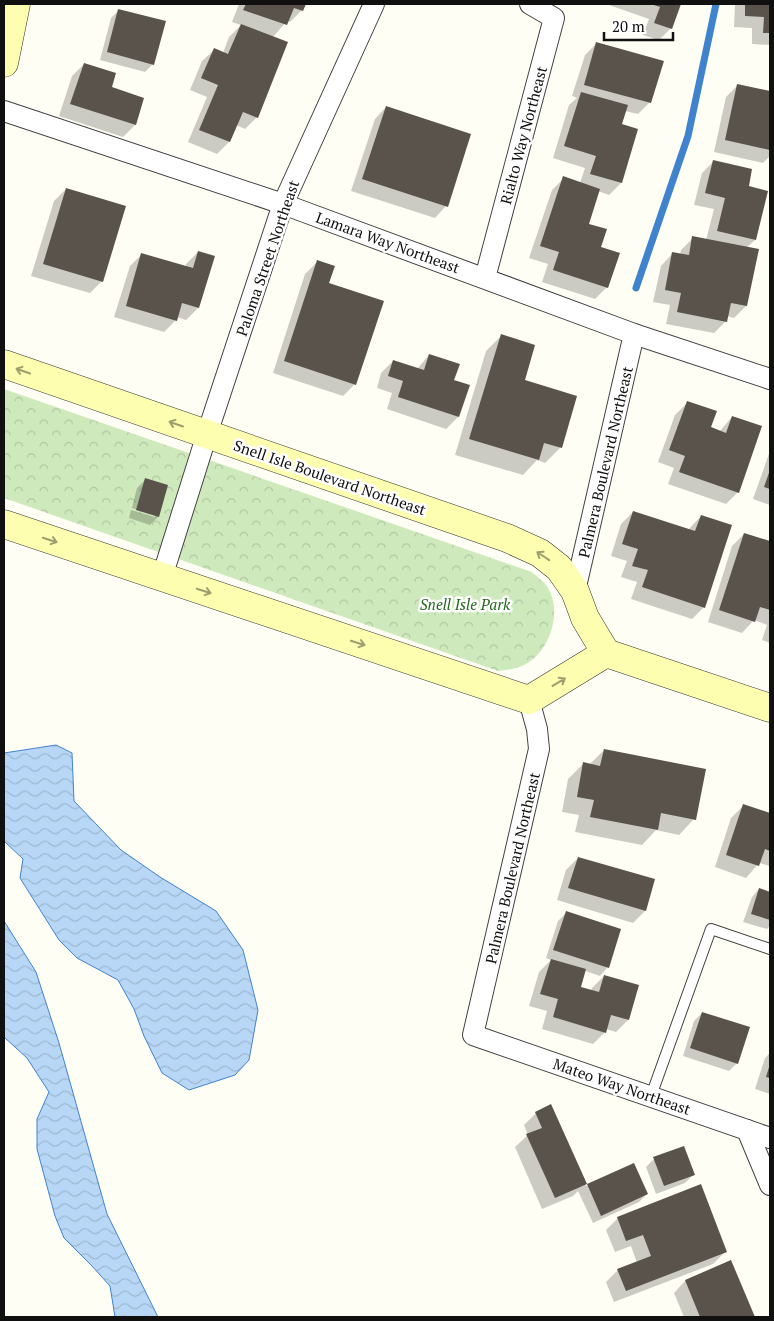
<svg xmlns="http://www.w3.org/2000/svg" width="774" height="1321" font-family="'PT Serif',serif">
<defs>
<pattern id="park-crowns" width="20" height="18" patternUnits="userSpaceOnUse" patternTransform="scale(1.25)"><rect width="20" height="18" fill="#ceeabc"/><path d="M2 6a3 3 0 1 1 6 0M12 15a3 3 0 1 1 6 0" fill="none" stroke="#b0c8a1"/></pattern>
<pattern id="water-waves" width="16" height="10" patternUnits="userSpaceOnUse" patternTransform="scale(1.25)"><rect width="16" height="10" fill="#b8d7f6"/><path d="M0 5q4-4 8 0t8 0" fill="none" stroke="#9db8d2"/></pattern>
</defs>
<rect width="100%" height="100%" fill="#fffef4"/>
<path fill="url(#park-crowns)" d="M4 389 532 572C537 577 545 582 548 588 563 613 549 653 524 665 515 669 507 670 498 671L4 498Z"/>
<g fill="url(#water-waves)" stroke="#3f83ce">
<polygon points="56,745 72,753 74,801 121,850 160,877 216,911 243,950 258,1010 249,1060 235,1075 189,1090 162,1073 144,1036 134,1009 118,980 77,958 59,940 20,878 23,859 4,841 4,753"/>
<polygon points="4,921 36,972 59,1043 107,1214 158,1317 115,1317 110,1286 92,1266 64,1238 55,1216 37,1149 37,1119 49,1092 27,1058 4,1037"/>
</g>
<g fill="#0003">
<polygon points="239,4 305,4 302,10 290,22 287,21 273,37 257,117 245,129 236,125 229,142 217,154 188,142 207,97 190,90 202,61 214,50 223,53 229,37 241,25 232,22"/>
<polygon points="606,4 679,4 671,28 659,40 643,35 649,19"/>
<polygon points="735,4 770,4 770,45 752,44 752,28 734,27"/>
<polygon points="119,10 153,64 145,72 100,60 111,18"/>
<polygon points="597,43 650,102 638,114 625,111 621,125 637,130 621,183 609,195 598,191 587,224 600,248 607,287 595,299 542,282 548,264 529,258 552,190 564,178 580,183 585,168 553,158 569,105 577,98 572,96 585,55"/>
<polygon points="84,64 110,88 143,98 135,125 123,137 59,116 72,76"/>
<polygon points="738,85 770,92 770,156 763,163 714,152 726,97"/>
<polygon points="386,107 446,206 435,218 351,191 375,119"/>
<polygon points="714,161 747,187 755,240 746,248 757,250 746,306 734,318 727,316 726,321 714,333 666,324 670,305 653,302 661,266 672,254 680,255 681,250 693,238 706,240 714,209 694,205 702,173"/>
<polygon points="66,189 102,281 90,293 31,276 54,201"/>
<polygon points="198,252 198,308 186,320 177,317 176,320 164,332 114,317 130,266 142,254 186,267 186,264"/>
<polygon points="317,262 327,284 382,302 354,385 343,396 273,373 305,274"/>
<polygon points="501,336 523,381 561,447 545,463 537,460 523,475 455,455 486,351"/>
<polygon points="429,355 453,381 458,417 446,429 387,409 392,393 377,388 381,373 393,361 417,369"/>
<polygon points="687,403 709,428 719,432 732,417 738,492 726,504 668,484 674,468 658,462 675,415"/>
<polygon points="770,451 770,505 753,499"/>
<polygon points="145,480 167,486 158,517 150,525 129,518 131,510 155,517 155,515 132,508 137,488"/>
<polygon points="633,512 688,530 701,516 704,607 692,619 631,599 637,582 621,577 627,561 611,556 621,524"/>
<polygon points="744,534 770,543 770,643 762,640 767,625 754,620 742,633 708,622 732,546"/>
<polygon points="604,750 694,819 679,835 656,830 642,845 575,832 579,815 562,812 568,779 583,764 589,765"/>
<polygon points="743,806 770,815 770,866 759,863 746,878 715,867 731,818"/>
<polygon points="578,858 654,880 645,911 633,923 557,900 566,870"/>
<polygon points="759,889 770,893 770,926 767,929 743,922 752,897"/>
<polygon points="566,913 620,930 607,968 600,976 585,971 579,988 591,991 592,988 604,976 638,986 628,1020 616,1032 606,1029 605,1032 593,1044 542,1029 547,1011 529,1006 539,972 551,960 546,958 558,921"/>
<polygon points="702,1013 737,1063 729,1071 683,1056 694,1021"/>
<polygon points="770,1053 770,1094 755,1089 765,1058"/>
<polygon points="550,1106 586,1186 634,1164 647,1194 639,1202 593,1223 578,1191 573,1196 542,1209 515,1147 528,1135 524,1125 536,1113"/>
<polygon points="654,1159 693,1175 685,1183 656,1194 646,1167"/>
<polygon points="618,1218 725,1252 713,1264 614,1302 606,1282 618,1270 637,1263 631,1246 615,1252 606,1230"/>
<polygon points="731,1262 754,1317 684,1317 674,1293 685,1281"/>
</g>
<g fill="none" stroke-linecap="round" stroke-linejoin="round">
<polyline stroke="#3f83ce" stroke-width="7" points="636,288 688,136 716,4"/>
</g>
<g fill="#59534c">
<polygon points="246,4 306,4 303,11 294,8 287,25 243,10"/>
<polygon points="651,4 681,4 672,29 654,23 660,7"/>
<polygon points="745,4 770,4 770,33 763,33 764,17 745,16"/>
<polygon points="118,9 166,21 154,65 107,52"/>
<polygon points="241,24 288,42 258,118 243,112 230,142 199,130 218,85 201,78 214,48 228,54"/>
<polygon points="596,42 664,61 651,103 584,85"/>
<polygon points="84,63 116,73 112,87 144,98 136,125 70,104"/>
<polygon points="737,84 770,91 770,150 725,140"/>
<polygon points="581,92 628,105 622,124 638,129 622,183 590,174 596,156 564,146"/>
<polygon points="386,106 471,134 448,207 362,179"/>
<polygon points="713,160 752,169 749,186 768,191 756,240 717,231 725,198 705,193"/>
<polygon points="563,176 600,189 589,224 607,229 601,247 620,253 608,288 553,270 559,252 540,246"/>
<polygon points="66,188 126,206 103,282 43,264"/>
<polygon points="692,236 759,249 747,306 731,303 727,322 677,312 681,293 665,290 672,252 689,255"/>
<polygon points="198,251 215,256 199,308 182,303 177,321 126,306 141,253 193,268"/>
<polygon points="317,260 335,266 329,283 384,301 356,385 284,361"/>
<polygon points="501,334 535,345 525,380 577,396 562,448 544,443 539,460 469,439"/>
<polygon points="429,354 460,364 454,380 470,385 459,417 398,397 403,381 388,376 393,360 424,370"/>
<polygon points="687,401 717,411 711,427 726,433 732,416 762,426 739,493 679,472 685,456 669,450"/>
<polygon points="770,470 770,489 764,487"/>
<polygon points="145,478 168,485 159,517 136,510"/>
<polygon points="633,511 695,531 701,515 732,525 705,608 642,587 648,570 632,566 638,549 622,544"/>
<polygon points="744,533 770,541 770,610 760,607 755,622 719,610"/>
<polygon points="604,749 706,769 696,820 661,813 658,830 590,817 594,800 577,797 583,762 600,766"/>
<polygon points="743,804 770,813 770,851 765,849 759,866 726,855"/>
<polygon points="578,857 655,879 646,911 568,888"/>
<polygon points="759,888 770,892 770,920 751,914"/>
<polygon points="566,911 621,929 609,968 553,950"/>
<polygon points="551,959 586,969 581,987 599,992 604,975 639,985 629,1020 611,1015 606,1033 553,1017 558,999 540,994"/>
<polygon points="702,1012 750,1027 738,1064 690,1048"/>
<polygon points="770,1064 770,1078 766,1077"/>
<polygon points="551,1104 587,1184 634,1163 648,1194 601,1216 587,1184 555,1198 526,1134 542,1128 535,1112"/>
<polygon points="684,1146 695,1175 664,1186 653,1157"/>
<polygon points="701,1184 727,1252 626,1291 617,1269 651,1256 643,1235 626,1241 617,1217"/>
<polygon points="731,1260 755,1317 700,1317 685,1280"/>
</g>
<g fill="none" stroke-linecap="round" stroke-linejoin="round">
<g stroke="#434343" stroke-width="12">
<polyline id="lane" points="651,1096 711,929 770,949"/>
</g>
<g stroke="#434343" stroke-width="22">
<g id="street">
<polyline points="4,111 283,204 634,334 770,379"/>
<polyline points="485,278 554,18 530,4"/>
<polyline points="162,577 207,434 283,204 374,4"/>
<polyline points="575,591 634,334"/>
<polyline points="529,700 537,729 539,749 473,1035 770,1138"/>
<polyline points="747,1130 770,1185"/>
</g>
</g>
<g stroke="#323232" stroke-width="29">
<g id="secondary">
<polyline points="4,63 16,4"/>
<polyline points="4,364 507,538 540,553 559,568 575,591 585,618 606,653 770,708"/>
<polyline points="4,524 529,700 606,653"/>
</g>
</g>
<use href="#lane" stroke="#fff" stroke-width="10"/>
<use href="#street" stroke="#fff" stroke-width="20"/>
<use href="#secondary" stroke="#fdfeaf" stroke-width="28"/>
</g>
<defs><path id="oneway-shaft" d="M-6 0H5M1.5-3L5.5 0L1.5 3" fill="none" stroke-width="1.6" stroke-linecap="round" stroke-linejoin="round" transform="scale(1.25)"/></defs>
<g stroke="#9e9f6f">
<use href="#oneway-shaft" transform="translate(23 371) rotate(-161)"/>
<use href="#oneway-shaft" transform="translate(176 424) rotate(-161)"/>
<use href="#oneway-shaft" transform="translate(50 540) rotate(18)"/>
<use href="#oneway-shaft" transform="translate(543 556) rotate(-146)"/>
<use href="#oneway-shaft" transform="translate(204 591) rotate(18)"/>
<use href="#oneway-shaft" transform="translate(358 643) rotate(18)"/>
<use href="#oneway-shaft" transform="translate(559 682) rotate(-31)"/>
</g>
<g text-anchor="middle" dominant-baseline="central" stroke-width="5" stroke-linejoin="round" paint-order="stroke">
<g font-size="15" fill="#101010" stroke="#fff">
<text transform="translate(523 135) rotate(-75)">Rialto Way Northeast</text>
<text transform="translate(388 242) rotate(20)">Lamara Way Northeast</text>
<text transform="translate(267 258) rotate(-71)">Paloma Street Northeast</text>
<text transform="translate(605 462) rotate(-77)">Palmera Boulevard Northeast</text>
<text transform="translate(330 477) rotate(19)">Snell Isle Boulevard Northeast</text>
<text transform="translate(512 868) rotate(-77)">Palmera Boulevard Northeast</text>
<text transform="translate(622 1086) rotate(19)">Mateo Way Northeast</text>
</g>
<g font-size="15" font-style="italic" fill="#25691f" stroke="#fff">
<text x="465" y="604">Snell Isle Park</text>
</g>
</g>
<rect width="774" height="1321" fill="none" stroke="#101010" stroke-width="10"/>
<path d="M604 32v8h69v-8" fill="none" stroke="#101010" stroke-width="2.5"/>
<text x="612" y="32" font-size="15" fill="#101010" stroke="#ffffff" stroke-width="4" paint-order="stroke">20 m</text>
</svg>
